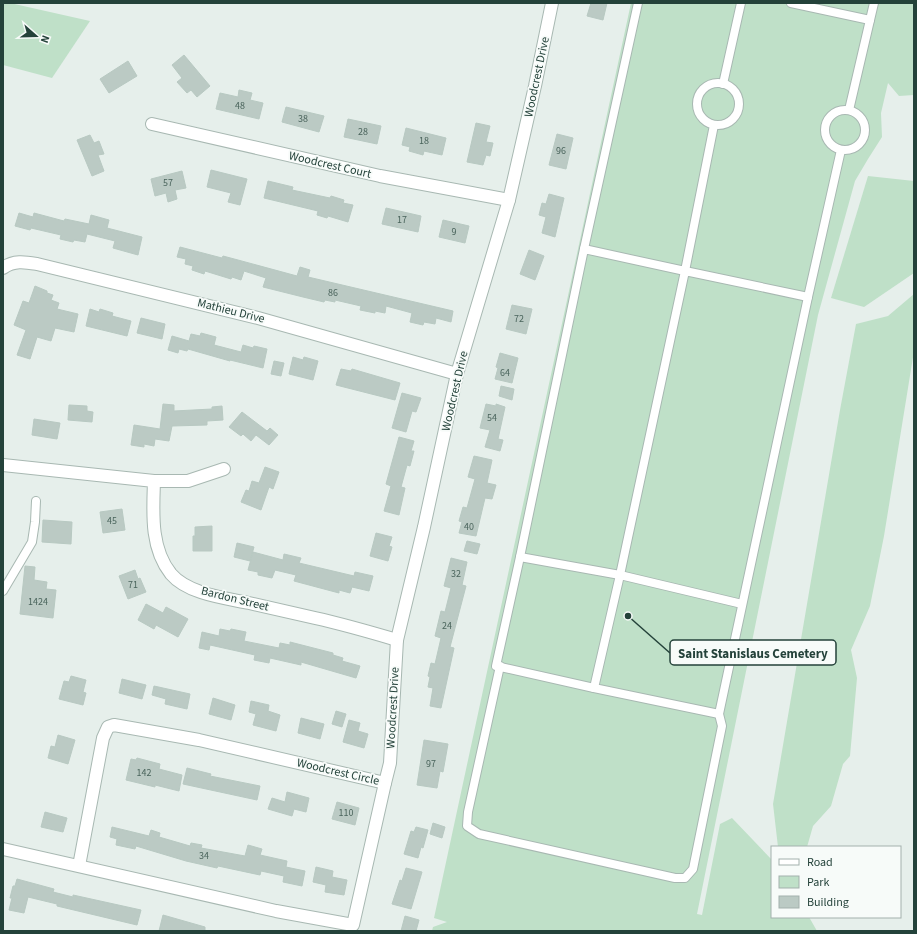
<svg xmlns="http://www.w3.org/2000/svg" width="917" height="934" font-family="'Source Sans 3',sans-serif">
<rect width="100%" height="100%" fill="#e6efeb"/>
<g fill="#bfe0c8">
<polygon points="3,3 10,3 90,21 52,78 3,65"/>
<polygon points="631,3 914,3 914,95 899,96 888,83 881,113 882,137 868,159 855,181 818,315 697,914 702,915 720,824 732,818 772,860 772,917 809,917 817,931 432,931 433,927 447,922 434,918"/>
<polygon points="868,176 914,181 914,273 864,307 831,298"/>
<polygon points="914,294 914,351 884,536 870,606 851,650 857,678 850,756 843,764 831,806 813,826 807,847 778,847 773,804 840,410 856,324 888,316"/>
</g>
<g fill="#bbcac4" stroke="#b8c9c2">
<polygon points="591,3 607,3 603,20 587,16"/>
<polygon points="184,55 210,86 197,97 191,90 187,93 177,82 182,78 172,65"/>
<polygon points="128,61 137,76 109,93 100,79"/>
<polygon points="239,90 252,93 250,100 263,103 259,119 216,109 220,93 238,97"/>
<polygon points="286,107 324,116 319,132 282,122"/>
<polygon points="348,119 381,126 377,144 344,137"/>
<polygon points="476,123 490,126 486,142 493,143 490,156 486,155 483,165 467,162"/>
<polygon points="406,128 446,138 442,155 424,151 423,155 409,151 410,147 402,145"/>
<polygon points="557,134 573,138 566,169 549,165"/>
<polygon points="90,135 94,143 99,141 104,154 98,155 104,171 92,176 77,140"/>
<polygon points="211,170 247,179 240,205 228,202 231,193 207,187"/>
<polygon points="182,171 186,188 175,190 177,199 168,202 166,193 155,196 151,179"/>
<polygon points="268,181 293,187 292,190 330,198 331,196 344,200 343,203 353,205 348,222 328,216 327,218 317,215 318,211 264,198"/>
<polygon points="549,194 564,198 555,237 542,233 546,217 539,215 542,203 546,204"/>
<polygon points="386,208 421,216 418,232 382,224"/>
<polygon points="19,213 33,217 34,213 64,221 65,219 89,224 91,215 109,220 107,228 142,237 138,255 113,248 115,241 87,234 85,242 74,240 73,242 60,239 61,235 31,228 30,230 15,226"/>
<polygon points="443,220 469,226 465,243 439,237"/>
<polygon points="180,247 222,258 223,256 238,260 297,276 300,267 310,270 308,277 453,311 451,322 436,318 435,324 424,322 423,325 410,322 412,313 386,306 385,313 375,311 375,313 360,310 361,306 335,300 335,302 325,300 324,302 303,297 263,287 266,278 244,271 241,280 232,277 231,279 205,271 204,274 192,270 193,266 185,264 186,259 177,257"/>
<polygon points="529,250 544,256 535,280 520,274"/>
<polygon points="35,286 47,291 47,293 53,295 51,300 59,303 57,309 78,314 74,332 55,328 51,341 37,337 30,359 17,355 26,330 14,325 23,301 29,303"/>
<polygon points="512,305 532,309 526,334 506,329"/>
<polygon points="90,309 99,312 100,309 113,313 112,316 131,321 127,336 86,326"/>
<polygon points="141,318 165,324 162,339 137,333"/>
<polygon points="201,333 216,337 214,345 241,352 243,345 253,348 254,346 267,349 263,368 230,360 230,361 188,349 187,351 179,349 178,353 168,350 172,336 189,341 191,334 200,336"/>
<polygon points="500,353 518,358 512,383 495,379 498,368 496,367"/>
<polygon points="293,357 303,360 304,357 318,361 313,380 289,374"/>
<polygon points="274,361 284,363 281,376 271,374"/>
<polygon points="341,369 351,371 352,369 400,383 395,400 336,385"/>
<polygon points="501,386 514,389 512,400 499,396"/>
<polygon points="402,393 421,398 416,412 412,411 406,432 392,428"/>
<polygon points="163,404 174,405 174,411 212,409 212,407 222,406 223,420 207,421 207,425 172,426 169,441 155,439 154,446 144,444 144,447 131,445 134,425 160,429"/>
<polygon points="486,404 496,406 496,404 505,407 498,439 503,440 500,451 485,447 490,430 480,428"/>
<polygon points="69,405 87,406 87,411 93,412 92,422 68,420"/>
<polygon points="242,412 267,431 270,428 278,435 269,445 256,435 251,441 243,434 241,436 229,427"/>
<polygon points="34,419 60,423 57,439 32,435"/>
<polygon points="399,437 414,441 411,451 414,451 410,466 407,465 401,487 405,488 399,515 384,511 391,486 386,484"/>
<polygon points="474,456 492,460 487,483 496,485 492,499 485,498 476,536 459,533 462,522 459,521 463,507 467,508 475,479 468,477"/>
<polygon points="265,467 279,472 273,489 269,487 261,510 241,502 246,490 249,491 252,481 259,483"/>
<polygon points="122,509 125,530 103,533 100,512"/>
<polygon points="43,520 72,522 71,544 42,542"/>
<polygon points="212,526 212,551 193,551 193,536 195,536 195,527"/>
<polygon points="376,533 392,537 389,546 392,547 388,561 370,556"/>
<polygon points="467,541 480,544 477,554 464,551"/>
<polygon points="237,543 254,547 250,561 234,557"/>
<polygon points="253,552 283,560 284,554 301,558 299,563 354,576 355,572 373,576 369,591 352,587 350,593 339,590 339,593 294,581 296,575 275,570 272,578 258,575 258,572 248,570"/>
<polygon points="451,558 467,562 462,585 466,586 450,647 454,648 441,708 430,706 433,688 428,687 430,677 428,676 431,663 435,664 441,638 435,636 441,611 445,612 451,588 444,586"/>
<polygon points="25,566 35,567 34,580 47,582 46,589 56,590 53,618 20,614"/>
<polygon points="135,570 138,579 140,578 146,592 128,599 119,576"/>
<polygon points="146,604 163,613 166,607 188,619 178,637 156,625 154,629 138,620"/>
<polygon points="220,629 230,631 231,629 246,632 244,641 279,648 280,643 290,645 290,642 333,653 333,655 343,658 342,661 360,666 356,678 301,662 301,665 270,658 269,663 254,660 255,655 210,645 209,650 199,648 202,632 219,636"/>
<polygon points="71,676 86,680 83,692 86,693 83,705 59,699 64,681 69,682"/>
<polygon points="122,679 146,685 142,699 119,693"/>
<polygon points="154,686 190,694 187,709 165,704 166,699 152,695"/>
<polygon points="213,698 235,705 231,720 209,714"/>
<polygon points="251,701 269,705 268,711 280,715 276,731 253,725 256,714 249,712"/>
<polygon points="336,711 346,714 342,727 332,724"/>
<polygon points="301,718 324,724 320,739 298,733"/>
<polygon points="349,720 360,723 358,731 368,734 364,748 343,742"/>
<polygon points="58,735 75,740 68,764 48,758 51,746 55,747"/>
<polygon points="424,740 448,744 443,772 440,771 437,788 417,785"/>
<polygon points="137,758 160,764 159,769 182,775 179,791 155,785 155,787 126,780 131,759 136,760"/>
<polygon points="187,768 211,774 210,776 260,786 257,800 183,784"/>
<polygon points="287,792 309,798 306,812 294,809 292,816 268,809 272,798 285,802"/>
<polygon points="337,802 359,808 355,825 332,819"/>
<polygon points="45,812 67,818 63,832 41,827"/>
<polygon points="433,823 445,827 442,838 430,834"/>
<polygon points="112,827 149,836 151,830 160,833 159,837 190,846 191,843 202,845 201,848 245,856 248,845 262,849 260,855 287,861 286,867 305,871 302,886 283,882 284,876 261,871 260,875 218,866 217,868 186,861 136,846 135,849 116,845 117,839 110,837"/>
<polygon points="416,827 428,830 423,848 421,847 418,858 404,854 411,831 414,832"/>
<polygon points="316,867 333,871 332,877 347,880 344,895 325,892 326,885 313,882"/>
<polygon points="406,868 422,872 411,909 392,904 400,880 402,881"/>
<polygon points="17,879 54,889 53,892 73,897 73,895 141,910 137,925 57,906 57,904 28,897 24,913 9,910 12,898 10,898 13,886 15,886"/>
<polygon points="163,915 205,927 205,931 159,931"/>
<polygon points="405,916 419,920 416,931 401,931"/>
</g>
<g fill="none" stroke-linecap="round" stroke-linejoin="round">
<g stroke="#a8b8b2" stroke-width="10">
<g id="lane">
<polyline points="791,3 870,20 874,3"/>
<circle cx="718" cy="104" r="21"/>
<polyline points="723,84 741,3"/>
<circle cx="845" cy="130" r="20"/>
<polyline points="849,110 870,20"/>
<polyline points="584,249 638,3"/>
<polyline points="520,557 584,249 685,271 714,125"/>
<polyline points="3,591 32,542 35,522 36,501"/>
<polyline points="742,604 620,575 594,688 719,714 808,297 841,150"/>
<polyline points="500,666 468,812 467,826 479,834 675,878 685,878 693,869 722,726 719,714"/>
<polyline points="594,688 496,666 520,557 620,575 685,271 808,297"/>
</g>
</g>
<g stroke="#a8b8b2" stroke-width="14">
<g id="street">
<polyline points="152,124 380,176 509,200"/>
<path d="M3 268C14 260 25 262 37 264L258 318 457 374"/>
<path d="M3 465 154 481C153 512 150 548 171 574 188 594 225 598 249 603 271 608 293 613 315 618 342 624 370 632 397 640"/>
<polyline points="154,481 188,481 224,469"/>
<polyline points="385,783 390,763 397,640 424,527 457,374 509,200 535,86 552,3"/>
<polyline points="3,849 276,911 353,925 385,783 199,740 114,725 108,727 103,738 79,866"/>
</g>
</g>
<use href="#lane" stroke="#fff" stroke-width="8"/>
<use href="#street" stroke="#fff" stroke-width="12"/>
</g>
<g text-anchor="middle" dominant-baseline="central" stroke-width="3.5" stroke-linejoin="round" paint-order="stroke">
<g font-size="10" fill="#4a645c">
<text x="240" y="106">48</text>
<text x="303" y="119">38</text>
<text x="363" y="132">28</text>
<text x="424" y="141">18</text>
<text x="561" y="151">96</text>
<text x="168" y="183">57</text>
<text x="402" y="220">17</text>
<text x="454" y="232">9</text>
<text x="333" y="293">86</text>
<text x="519" y="319">72</text>
<text x="505" y="373">64</text>
<text x="492" y="418">54</text>
<text x="112" y="521">45</text>
<text x="469" y="527">40</text>
<text x="456" y="574">32</text>
<text x="133" y="585">71</text>
<text x="38" y="602">1424</text>
<text x="447" y="626">24</text>
<text x="431" y="764">97</text>
<text x="144" y="773">142</text>
<text x="346" y="813">110</text>
<text x="204" y="856">34</text>
</g>
<g font-size="12" fill="#24423a" stroke="#f7fbf9">
<text transform="translate(537 77) rotate(-78)">Woodcrest Drive</text>
<text transform="translate(330 165) rotate(13)">Woodcrest Court</text>
<text transform="translate(231 311) rotate(14)">Mathieu Drive</text>
<text transform="translate(455 391) rotate(-77)">Woodcrest Drive</text>
<text transform="translate(235 599) rotate(14)">Bardon Street</text>
<text transform="translate(393 708) rotate(-87)">Woodcrest Drive</text>
<text transform="translate(338 772) rotate(13)">Woodcrest Circle</text>
</g>
</g>
<path fill="none" stroke="#24423a" stroke-width="1.5" d="M628 616L670 653"/>
<circle fill="#24423a" stroke="#f7fbf9" stroke-width="1.5" cx="628" cy="616" r="4"/>
<rect fill="#f7fbf9" stroke="#24423a" stroke-width="1.5" x="670" y="640" width="166" height="25" rx="4"/>
<g font-size="13" text-anchor="middle" font-weight="bold" fill="#24423a">
<text x="753" y="658">Saint Stanislaus Cemetery</text>
</g>
<rect width="917" height="934" fill="none" stroke="#24423a" stroke-width="8"/>
<rect x="771" y="846" width="130" height="72" fill="#f7fbf9" stroke="#a3b1ad"/>
<rect x="779" y="859" width="20" height="6" fill="#ffffff" stroke="#a3b1ad"/>
<text x="807" y="866" font-size="12" fill="#24423a">Road</text>
<rect x="779" y="876" width="20" height="12" fill="#bfe0c8" stroke="#a3b1ad"/>
<text x="807" y="886" font-size="12" fill="#24423a">Park</text>
<rect x="779" y="896" width="20" height="12" fill="#bbcac4" stroke="#a3b1ad"/>
<text x="807" y="906" font-size="12" fill="#24423a">Building</text>
<g transform="translate(36 36) rotate(110)" stroke="#f7fbf9" stroke-width="3" paint-order="stroke">
<path d="M0-3L7 15L0 10L-7 15Z" fill="#24423a"/>
<text y="-6" font-size="11" font-weight="bold" text-anchor="middle" fill="#24423a">N</text>
</g>
</svg>
